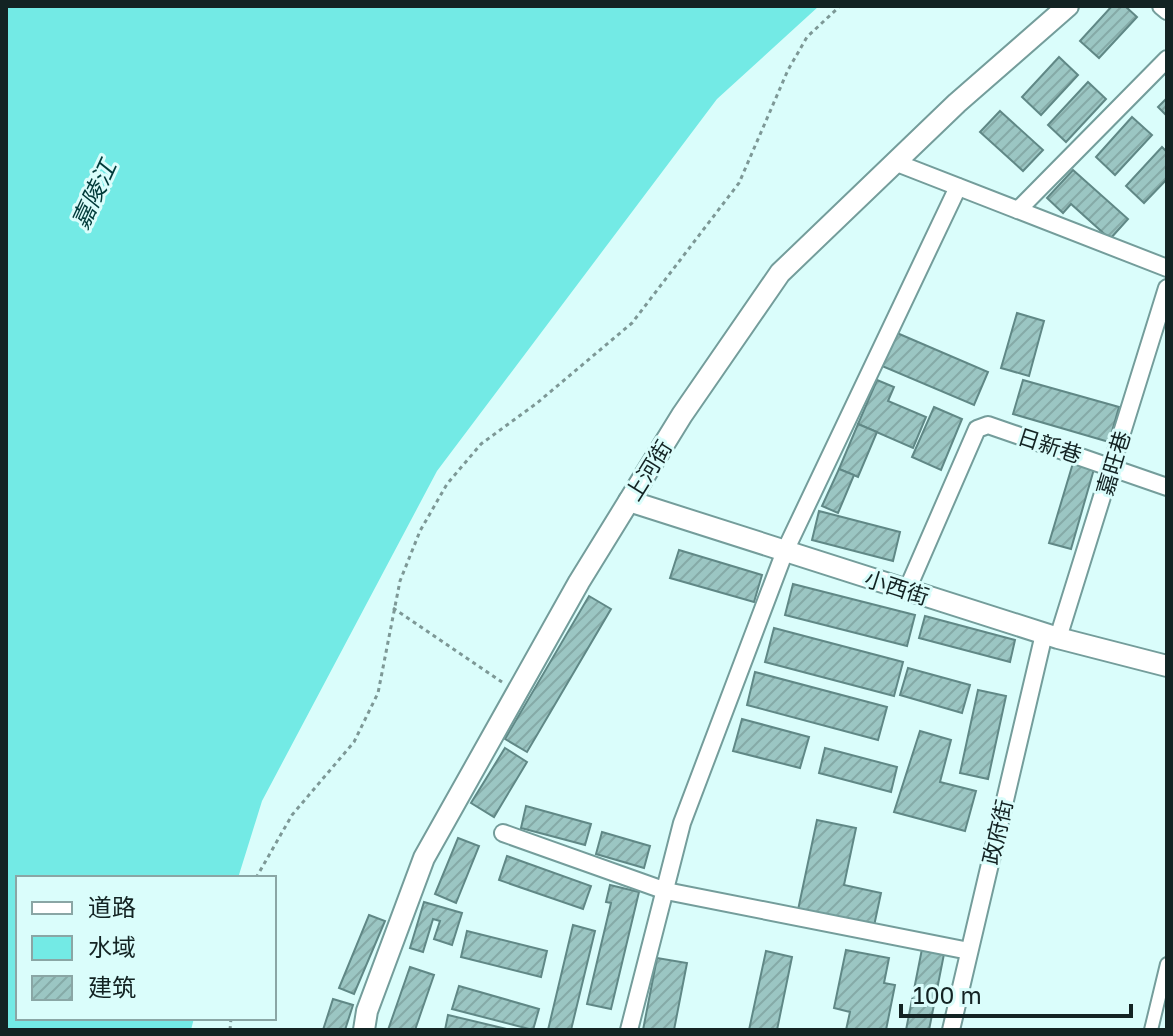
<svg xmlns="http://www.w3.org/2000/svg" width="1173" height="1036" font-family="'Golos Text','Noto Sans SC',sans-serif">
<defs>
<pattern id="building-hatch" width="6" height="6" patternUnits="userSpaceOnUse" patternTransform="scale(2)"><rect width="6" height="6" fill="#9bc6c3"/><path d="M-1 1l2-2M0 6l6-6M5 7l2-2" fill="none" stroke="#85aaa7"/></pattern>
</defs>
<rect width="100%" height="100%" fill="#dafdfb"/>
<polygon fill="#73eae5" points="6,6 819,6 717,99 437,471 262,801 238,878 18,878 18,1018 194,1018 191,1030 6,1030"/>
<g fill="url(#building-hatch)" stroke="#608886" stroke-width="2">
<polygon points="1112,6 1125,6 1137,17 1099,58 1080,41"/>
<polygon points="1059,57 1078,75 1041,115 1022,97"/>
<polygon points="1088,82 1106,99 1066,142 1048,125"/>
<polygon points="1167,98 1167,116 1158,107"/>
<polygon points="1000,111 1043,150 1023,171 980,132"/>
<polygon points="1132,117 1152,135 1115,175 1096,157"/>
<polygon points="1162,147 1167,152 1167,179 1144,203 1126,186"/>
<polygon points="1073,170 1128,219 1110,239 1071,204 1063,213 1047,198"/>
<polygon points="1017,313 1044,321 1029,376 1001,368"/>
<polygon points="897,333 988,372 974,405 882,366"/>
<polygon points="877,380 894,387 888,401 926,417 913,448 858,424"/>
<polygon points="1023,380 1119,407 1109,442 1013,414"/>
<polygon points="934,407 962,419 941,470 912,457"/>
<polygon points="858,424 877,432 858,477 839,469"/>
<polygon points="1073,463 1094,469 1071,549 1049,543"/>
<polygon points="839,469 854,475 838,513 822,506"/>
<polygon points="819,511 900,532 893,561 812,540"/>
<polygon points="679,550 762,575 754,602 670,578"/>
<polygon points="793,584 915,615 907,646 785,615"/>
<polygon points="589,596 611,609 527,752 505,739"/>
<polygon points="925,616 1015,640 1010,662 919,638"/>
<polygon points="774,628 903,662 894,696 765,662"/>
<polygon points="908,668 970,685 962,713 900,695"/>
<polygon points="755,672 887,707 878,740 747,705"/>
<polygon points="978,690 1006,696 988,779 960,773"/>
<polygon points="742,719 809,737 800,768 733,751"/>
<polygon points="920,731 951,740 940,782 976,791 965,831 894,812"/>
<polygon points="505,748 527,762 494,817 471,803"/>
<polygon points="825,748 897,767 891,792 819,773"/>
<polygon points="526,806 591,824 585,845 521,828"/>
<polygon points="817,820 856,828 844,885 881,893 874,926 798,910"/>
<polygon points="602,832 650,846 644,868 596,854"/>
<polygon points="458,838 479,846 456,903 435,894"/>
<polygon points="507,856 591,886 583,909 499,880"/>
<polygon points="610,885 639,892 611,1009 587,1004 611,903 606,902"/>
<polygon points="424,902 462,913 452,945 434,939 440,921 433,919 423,952 410,948"/>
<polygon points="369,915 385,921 354,994 339,988"/>
<polygon points="573,925 595,931 571,1030 548,1030"/>
<polygon points="467,931 547,951 541,977 461,957"/>
<polygon points="922,949 944,954 929,1030 906,1030"/>
<polygon points="846,950 889,958 884,983 895,985 886,1030 846,1030 850,1012 834,1008"/>
<polygon points="766,951 792,957 777,1030 749,1030"/>
<polygon points="657,958 687,963 674,1030 643,1030"/>
<polygon points="410,967 434,975 415,1030 388,1030"/>
<polygon points="459,986 539,1009 533,1030 452,1009"/>
<polygon points="333,999 353,1005 345,1030 323,1030"/>
<polygon points="448,1015 511,1030 445,1030"/>
</g>
<g fill="none" stroke-linecap="round" stroke-linejoin="round">
<g stroke="#749d9b" stroke-width="16">
<polyline id="pedestrian" points="1151,1030 1167,964"/>
</g>
<g stroke="#749d9b" stroke-width="20">
<g id="minor">
<polyline points="1161,6 1167,11"/>
<polyline points="897,163 1167,268"/>
<polyline points="1018,210 1167,59"/>
<polyline points="907,590 977,429 988,425 1167,487"/>
<polyline points="1058,638 1167,288"/>
<polyline points="503,833 666,891 969,951"/>
<polyline points="629,1030 682,823 785,551 958,187"/>
<polyline points="951,1030 1044,634"/>
</g>
</g>
<g stroke="#749d9b" stroke-width="24">
<g id="tertiary">
<polyline points="629,501 1058,638 1167,666"/>
<polyline points="364,1030 367,1011 424,858 579,582 682,415 780,273 957,103 1068,6"/>
</g>
</g>
<g stroke="#7d9896" stroke-width="3" stroke-dasharray="4 4" stroke-linecap="butt">
<polyline points="393,608 502,682"/>
<polyline points="256,878 292,815 354,742 378,693 400,581 420,531 447,484 481,444 537,403 632,323 739,183 788,70 807,37 840,6"/>
<polyline points="230,1030 231,1018"/>
</g>
<use href="#pedestrian" stroke="#fff" stroke-width="12"/>
<use href="#minor" stroke="#fff" stroke-width="16"/>
<use href="#tertiary" stroke="#fff" stroke-width="20"/>
</g>
<g text-anchor="middle" dominant-baseline="central" stroke-width="6" stroke-linejoin="round" paint-order="stroke">
<g font-size="22" fill="#132323" stroke="#dafdfb">
<text transform="translate(1050 445) rotate(18)">日新巷</text>
<text transform="translate(1113 463) rotate(-73)">嘉旺巷</text>
<text transform="translate(648 470) rotate(-58)">上河街</text>
<text transform="translate(897 587) rotate(18)">小西街</text>
<text transform="translate(997 832) rotate(-77)">政府街</text>
</g>
<g font-size="24" font-style="italic" fill="#003a39" stroke="#dafdfb">
<text transform="translate(93 194) rotate(-65)">嘉陵江</text>
</g>
</g>
<rect width="1173" height="1036" fill="none" stroke="#132323" stroke-width="16"/>
<rect x="16" y="876" width="260" height="144" fill="#dafdfb" stroke="#8aa6a5" stroke-width="2"/>
<rect x="32" y="902" width="40" height="12" fill="#ffffff" stroke="#8aa6a5" stroke-width="2"/>
<text x="88" y="916" font-size="24" fill="#132323">道路</text>
<rect x="32" y="936" width="40" height="24" fill="#73eae5" stroke="#8aa6a5" stroke-width="2"/>
<text x="88" y="956" font-size="24" fill="#132323">水域</text>
<rect x="32" y="976" width="40" height="24" fill="url(#building-hatch)" stroke="#8aa6a5" stroke-width="2"/>
<text x="88" y="996" font-size="24" fill="#132323">建筑</text>
<path d="M901 1004v12h230v-12" fill="none" stroke="#132323" stroke-width="4"/>
<text x="913" y="1004" font-size="24" fill="#132323" stroke="#dafdfb" stroke-width="6" paint-order="stroke">100 m</text>
</svg>
